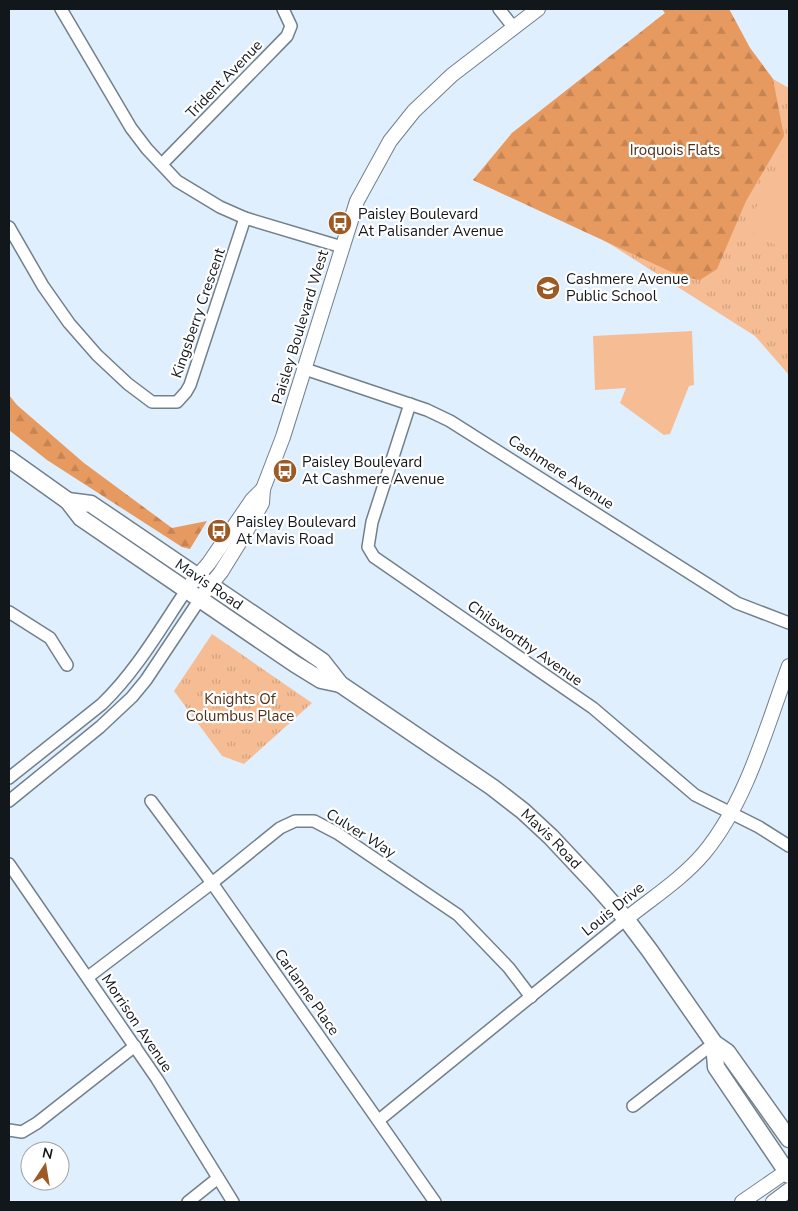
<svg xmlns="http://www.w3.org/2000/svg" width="798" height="1211" font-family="'Nunito Sans',sans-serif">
<defs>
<pattern id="grass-tufts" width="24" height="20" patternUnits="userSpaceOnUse" patternTransform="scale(1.25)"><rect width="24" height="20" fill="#f6bd94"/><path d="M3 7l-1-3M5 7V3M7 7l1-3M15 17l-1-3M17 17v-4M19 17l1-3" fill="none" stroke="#d2a27f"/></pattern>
<pattern id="forest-firs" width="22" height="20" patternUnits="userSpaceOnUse" patternTransform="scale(1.25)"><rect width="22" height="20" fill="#e79a5f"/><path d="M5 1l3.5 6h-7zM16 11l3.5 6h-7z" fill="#c58452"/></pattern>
</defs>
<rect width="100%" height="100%" fill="#e0effd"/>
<g fill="url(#grass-tufts)">
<polygon points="662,9 729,9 750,48 773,79 789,88 789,375 755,336 602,239 473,180 512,133 665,13"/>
<polygon points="212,634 312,703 244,764 222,756 174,691"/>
</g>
<g fill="url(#forest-firs)">
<polygon points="662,9 729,9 750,48 773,79 784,136 746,201 717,269 700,280 680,276 473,180 512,133 665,13"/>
<polygon points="9,395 17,405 84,463 172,528 207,521 190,549 182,547 47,460 9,430"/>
</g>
<g fill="#f6bd94">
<polygon points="789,143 789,252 745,229"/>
<polygon points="692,331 694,385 689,386 670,434 664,435 620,403 626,388 595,390 593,336"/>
</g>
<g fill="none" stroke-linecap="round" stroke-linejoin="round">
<g stroke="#72808c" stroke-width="14">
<g id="minor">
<polyline points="61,9 131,128 147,149 177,181 220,207 245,218 342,247"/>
<polyline points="499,9 514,28"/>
<polyline points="162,164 287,36 291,26 283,9"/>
<polyline points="9,227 43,286 69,323 97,355 128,384 152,402 177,402 186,392 190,385 245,218"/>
<polyline points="305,369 427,410 450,421 737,603 789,623"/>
<polyline points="410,404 372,522 368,547 374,557 593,708 695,795 759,827 789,846"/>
<polyline points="9,612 50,638 67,665"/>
<path d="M9 778 102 704C137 670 160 629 187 589"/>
<polyline points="9,801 100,727 132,697 146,680 200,599"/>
<polyline points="151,801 212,883 435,1202"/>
<polyline points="9,864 157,1079 233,1202"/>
<polyline points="88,977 212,883 280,828 295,821 314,821 337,833 458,915 509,968 531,997"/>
<polyline points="633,1106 714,1043"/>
<polyline points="379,1120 626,919"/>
<polyline points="9,1130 22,1132 37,1123 135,1046"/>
<polyline points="188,1202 218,1178"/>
</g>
</g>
<g stroke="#72808c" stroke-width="16">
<g id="tertiary">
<polyline points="191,584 209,563 252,500 263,489"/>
<polyline points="205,592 221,572 247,530 262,503 263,489 283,437 357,201 390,141 414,111 452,75 538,9"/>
<path d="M626 919C652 898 682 879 704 853 747 801 766 728 789 666"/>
<polyline points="742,1202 787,1171"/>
<polyline points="773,1202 789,1190"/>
</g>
</g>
<g stroke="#72808c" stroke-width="19">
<g id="secondary">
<polyline points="9,459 68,501 81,518 295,664 321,680 340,684"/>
<path id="s1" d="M68 501 91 504 322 661 340 684 492 787 523 811 551 837 596 885 626 919 650 951 714 1043 727 1052 789 1139"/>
<polyline points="714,1043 716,1067 789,1175"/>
</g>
</g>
<use href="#minor" stroke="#fff" stroke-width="11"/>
<use href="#tertiary" stroke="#fff" stroke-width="14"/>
<use href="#secondary" stroke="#fff" stroke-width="16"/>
</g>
<defs>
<g id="bus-disc" transform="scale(1.25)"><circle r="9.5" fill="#9c5b25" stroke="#fff"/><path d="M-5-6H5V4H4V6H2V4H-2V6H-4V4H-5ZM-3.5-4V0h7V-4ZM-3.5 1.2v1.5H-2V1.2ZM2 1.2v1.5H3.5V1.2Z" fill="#fff"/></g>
<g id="school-disc" transform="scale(1.25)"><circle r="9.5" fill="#9c5b25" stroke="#fff"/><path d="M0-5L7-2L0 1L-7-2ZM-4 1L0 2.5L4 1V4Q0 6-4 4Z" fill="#fff"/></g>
</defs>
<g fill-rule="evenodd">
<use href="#bus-disc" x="340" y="223"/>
<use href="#school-disc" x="548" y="288"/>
<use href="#bus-disc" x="285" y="471"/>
<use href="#bus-disc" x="219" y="531"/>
</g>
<g text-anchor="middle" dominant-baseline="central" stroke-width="4.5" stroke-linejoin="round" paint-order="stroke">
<g font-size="15" fill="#12171c" stroke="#fff">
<text transform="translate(224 79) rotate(-46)">Trident Avenue</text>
<text transform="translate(198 313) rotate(-71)">Kingsberry Crescent</text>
<text transform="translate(300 327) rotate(-73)">Paisley Boulevard West</text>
<text transform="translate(561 472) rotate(33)">Cashmere Avenue</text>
<text stroke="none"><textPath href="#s1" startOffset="166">Mavis Road</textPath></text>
<text transform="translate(525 643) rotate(35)">Chilsworthy Avenue</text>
<text transform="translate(361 833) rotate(32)">Culver Way</text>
<text stroke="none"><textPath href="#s1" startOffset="594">Mavis Road</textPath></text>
<text transform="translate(613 909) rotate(-39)">Louis Drive</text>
<text transform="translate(307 992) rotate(55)">Carlanne Place</text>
<text transform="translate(137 1023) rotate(56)">Morrison Avenue</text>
</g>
<g font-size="15" fill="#4f3017" stroke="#fff">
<text x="675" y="150">Iroquois Flats</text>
<text x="240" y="699">Knights Of<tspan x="240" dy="17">Columbus Place</tspan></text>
</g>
<g font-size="15" fill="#12171c" stroke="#fff" text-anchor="start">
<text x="358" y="214">Paisley Boulevard<tspan x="358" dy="17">At Palisander Avenue</tspan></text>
<text x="566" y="279">Cashmere Avenue<tspan x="566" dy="17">Public School</tspan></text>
<text x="302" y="462">Paisley Boulevard<tspan x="302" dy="17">At Cashmere Avenue</tspan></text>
<text x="236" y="522">Paisley Boulevard<tspan x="236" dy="17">At Mavis Road</tspan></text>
</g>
</g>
<rect width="798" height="1211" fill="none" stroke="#12171c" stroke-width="20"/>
<g transform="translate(45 1166) rotate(12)"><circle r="24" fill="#ffffff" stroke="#a0a2a4"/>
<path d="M0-4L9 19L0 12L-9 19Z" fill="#9c5b25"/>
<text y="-8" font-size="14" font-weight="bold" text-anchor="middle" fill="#12171c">N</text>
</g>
</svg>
